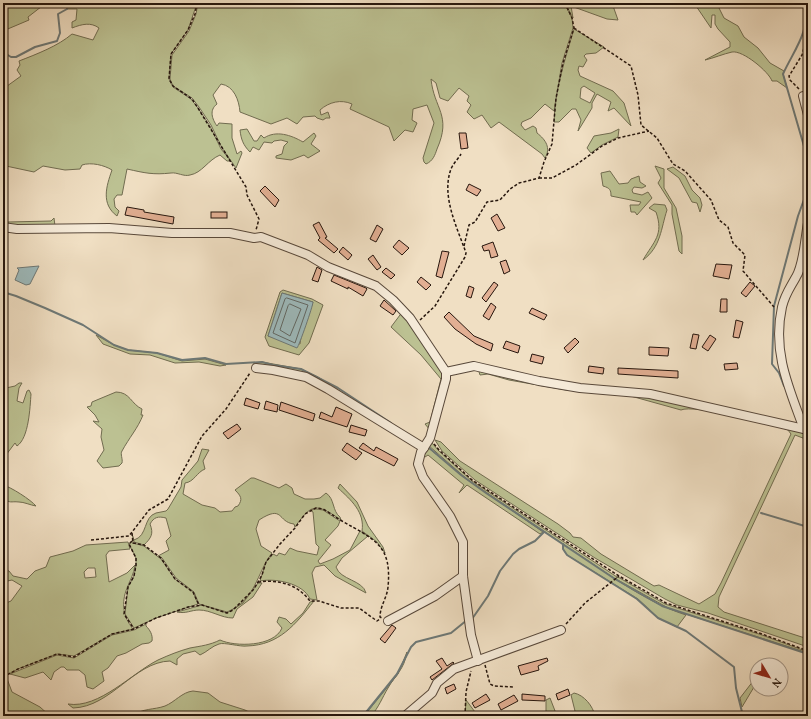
<svg xmlns="http://www.w3.org/2000/svg" width="811" height="719" font-family="Vollkorn,serif">
<rect width="100%" height="100%" fill="#f0dfc3"/>
<filter id="stains"><feTurbulence type="fractalNoise" baseFrequency=".005" numOctaves="4"/><feColorMatrix values="0 0 0 0 .2 0 0 0 0 .09 0 0 0 0 .02 0 0 0 .5 -.17"/></filter>
<radialGradient id="worn" r=".72"><stop offset=".6" stop-color="#630" stop-opacity="0"/><stop offset="1" stop-color="#630" stop-opacity=".3"/></radialGradient>
<g fill="#bcc192" stroke="#716c50" fill-rule="evenodd">
<polygon points="3,3 46,3 28,17 29,20 3,31"/>
<path d="M69 3H197L188 30 171 54 169 79 173 87 191 99 198 108 210 126 221 149 231 161H227L220 155C208 160 202 173 190 175 184 177 177 172 171 173 153 175 145 173 127 169L122 195H117L114 199 115 207 119 211 117 216C101 204 106 187 112 170 104 165 91 162 82 165L80 169 65 170 43 166 34 172 6 166 7 161 3 159V89L21 76 17 70 20 65 19 61C37 54 58 46 72 34L93 40 99 28C91 22 82 24 72 28V22L76 20 77 9H67Z"/>
<path d="M198 3H564L572 18 573 28 562 63 554 111 545 104 531 118 522 122 521 125 525 130 533 126 536 128 537 133C546 140 551 148 545 158L542 154 499 122 491 128 482 115 474 119 467 112 471 105 467 101 469 96 459 88 448 101 440 98 436 83 431 79C434 109 452 115 437 149 435 155 433 161 426 164L424 162 423 158 434 123 427 105 413 109 412 120 417 123 413 132 405 130 394 141 389 127 350 109 352 104C341 99 329 102 320 110L321 115 328 112 330 118H326L323 120 317 118 315 116 303 117 297 124 287 118 271 124 240 112C239 100 234 86 221 84L213 95 217 104C209 110 212 119 217 126L219 123 232 124V138L237 154 241 151 242 153 236 168 222 148 211 125 199 107 192 98 173 86 170 79 172 55 189 31 196 14Z"/>
<polygon points="565,3 612,3 618,20 607,19 571,6 573,18"/>
<path d="M694 3H714L719 8 724 18 738 26 744 37 758 48 770 63 784 71 783 74 787 88 777 81H772C769 72 743 50 732 52 723 54 714 58 705 60L730 47V42L718 29 715 24V15H712L711 28Z"/>
<path d="M574 29 604 47 596 53 586 54 584 56 587 60 583 67 579 66 578 70 580 76 613 91 624 103 631 126 614 108 608 111 611 102 597 94 592 103V108L578 131 581 120 576 109H572L559 122H554C555 90 565 59 574 29ZM584 86 595 93 590 103 580 98 581 88Z"/>
<path d="M247 129 254 141H257L261 135 264 138C276 130 291 135 303 142L314 133 316 136 311 144 320 151 308 158 304 155 291 160 276 158V156L282 154 284 146 288 142 281 140 274 141 272 143 264 142 259 150 253 147 250 152C243 145 241 139 240 130Z"/>
<polygon points="619,129 618,137 602,145 591,153 587,148 594,136 611,133"/>
<polygon points="655,166 664,169 664,188 676,208 682,236 682,254 679,251 672,214 672,205 658,183 661,178"/>
<polygon points="673,167 685,176 692,190 700,198 702,205 700,212 697,203 692,202 679,178 667,169"/>
<path d="M610 171 619 184 628 183 631 179 639 176 640 182 646 186 642 188 634 187 632 190 633 193 642 195 648 192 652 198 637 215 635 212H631L630 205H639L641 202 611 196C611 190 610 188 603 186L601 173Z"/>
<path d="M654 204 665 205 667 210C661 228 661 247 643 260 654 241 664 235 656 212L649 208Z"/>
<polygon points="54,218 55,226 5,226 8,222 51,221"/>
<path d="M283 290 312 299 323 305 309 343 299 355 269 346 265 337 280 292ZM282 293 313 302 301 337 300 344 268 336Z"/>
<polygon points="403,311 444,372 430,430 425,424 430,422 441,379 421,355 391,327"/>
<polygon points="96,335 114,345 128,350 157,353 182,361 205,359 226,365 220,366 199,362 175,363 150,355 130,354 103,344"/>
<polygon points="262,362 301,369 318,377 360,404 306,376 252,368 254,363"/>
<path d="M478 369 627 393 808 432V434L800 432 808 435V440L795 435 719 597 718 607 724 612 808 639V647L708 613 677 605 665 599 595 558 475 480 442 451 435 440 441 442 460 461 558 524 570 533 573 537 581 538 601 554 654 586 659 585 699 604 715 594 721 583 791 434 788 430C774 424 693 404 681 410L627 395 566 390 509 380 488 374 480 375Z"/>
<path d="M19 383H22L19 388 17 401 23 403 27 391 29 390 31 394C30 407 29 438 17 446L15 443 3 459V392L6 388 15 386Z"/>
<path d="M116 392C130 392 131 404 142 409L141 415H143C138 428 129 438 122 451 120 454 123 459 122 463L119 466 103 468 97 461 104 450 101 437 102 429 93 421 99 422 95 415 87 407 91 406 92 402Z"/>
<polygon points="429,442 432,443 439,451 472,481 617,577 615,579 468,480 428,445"/>
<polygon points="426,446 468,480 543,532 540,534 467,485 459,493 464,485 428,455 425,457 422,454"/>
<path d="M202 449 209 450 203 461 205 469C197 472 194 482 185 483L183 494 202 505 215 508 220 512 232 511 235 507 238 506C243 499 241 496 235 490L251 478H254L279 488 286 484 292 488 294 494 305 499H314L320 498 326 493C335 499 332 511 340 517L341 520C316 503 312 503 295 527L294 524C277 522 284 504 259 520L256 529 261 546 272 553C256 574 256 600 227 612L199 604 194 592 176 578 162 558 158 556 169 550 166 541 171 536 166 518C158 516 154 517 150 524 154 534 151 538 144 545L134 542 132 534 134 540C148 536 143 517 156 513 159 512 163 512 166 511L168 509 181 487 182 480 198 461Z"/>
<path d="M340 484 357 502 368 526 383 547 385 553 377 542 362 531C365 512 351 500 338 488Z"/>
<path d="M3 485C11 487 31 500 36 506 30 505 24 502 19 502 10 501 11 504 3 498Z"/>
<path d="M316 509 323 510 340 521 338 526 325 540 331 545 318 561 320 564 333 559 350 550 360 531 368 536 342 558 336 567C340 580 363 580 366 593L335 576 324 565 315 567 312 573 317 600 310 599C303 583 275 578 260 581L266 562 273 554 277 556 279 553 285 555 290 548 297 551 317 555 319 547 316 544 313 512 310 510Z"/>
<polygon points="132,541 133,543 144,546 161,559 175,579 193,592 198,604 156,618 134,628 125,614 128,587 134,576 136,565 136,558 129,544"/>
<path d="M128 542 130 549 109 551 106 555 109 582 127 573 135 565C134 574 130 580 127 588 121 603 123 617 133 629L112 634 74 656 57 654 18 669 3 677V601L6 603 11 601 22 586 12 580 3 582V569L9 571 13 576 27 579 35 571 46 567 50 557 73 551 86 545ZM88 568H95L96 577 85 578 84 572Z"/>
<path d="M564 545C604 570 640 600 686 615L677 627 658 618 638 599 567 555 563 549Z"/>
<polygon points="618,577 665,604 762,635 808,652 808,653 670,609 616,579"/>
<path d="M258 583H262L253 597 237 609 233 618C221 618 211 610 199 610 191 610 186 614 177 612L202 605 227 613 243 603Z"/>
<path d="M314 601C295 625 279 645 247 646 240 647 224 642 219 644 212 646 207 652 200 655L195 651 183 654 177 659V665L170 661C134 662 111 707 73 708L68 704C99 709 132 673 158 660 169 655 179 651 190 648 201 646 210 645 220 640 235 647 274 647 282 628L277 622 279 617 286 619 291 624 303 613 310 602Z"/>
<path d="M146 624V626C150 630 153 635 152 641L149 643 142 644 126 653 117 656 108 668 102 672 104 681 93 689 87 687 85 675 79 670H67L64 667H61L54 672 51 680 43 672 25 678 10 674 57 655 74 658 112 635 134 630Z"/>
<path d="M407 652C404 670 396 674 388 688 382 698 379 707 371 716H364L398 674Z"/>
<polygon points="6,676 12,692 40,707 50,716 3,716 3,678"/>
<polygon points="757,676 757,682 742,707 740,698"/>
<path d="M193 691 208 693 220 702 245 710 249 712 250 716H133C142 708 154 710 165 706 175 702 182 692 193 691Z"/>
<path d="M574 693C584 695 593 706 595 716H571L575 711 571 695Z"/>
<polygon points="550,698 557,716 543,716 546,711 546,700"/>
<polygon points="466,700 478,716 465,716"/>
</g>
<g fill="#9dbabc" stroke="#6d7876">
<polygon points="39,266 30,284 26,285 15,280 19,270 17,268"/>
<path d="M282 293 313 302C313 306 299 346 297 348L268 336Z"/>
</g>
<g fill="none" stroke-linecap="round" stroke-linejoin="round">
<g stroke="#626864" stroke-width="1">
<polygon points="287,298 308,305 295,343 273,333 285,299"/>
<polygon points="290,304 301,309 290,336 280,330 288,306"/>
</g>
<g stroke="#6d7876" stroke-width="2">
<polyline points="3,52 11,57 16,57 35,47 57,41 60,33 58,14 67,9 68,3"/>
<polyline points="3,292 16,296 45,308 83,325 114,345 128,350 157,353 182,360 205,358 226,364 262,362 273,365 301,369 338,388 391,423"/>
<path d="M784 386 779 373 772 364 774 306 798 216 806 194 804 184 808 160 783 74C795 48 809 34 806 3"/>
<polyline points="802,432 808,435"/>
<polyline points="427,446 461,475 486,493 615,579 662,606 808,654"/>
<polyline points="761,513 808,527"/>
<polyline points="563,544 563,549 567,555 637,599 658,618 686,631 734,667 736,688 743,716"/>
<polyline points="472,619 488,596 500,571 513,554 519,549 535,541 544,532"/>
<polyline points="363,716 397,674 411,647 416,642 451,633 467,620"/>
</g>
</g>
<g fill="#e2af93" stroke="#26160d">
<polygon points="459,133 466,133 468,148 461,149"/>
<polygon points="469,184 481,190 477,196 466,190"/>
<polygon points="265,186 279,200 275,207 260,191"/>
<polygon points="127,207 144,210 144,212 174,217 173,224 125,215"/>
<rect x="211" y="212" width="16" height="6"/>
<polygon points="497,214 505,228 498,231 491,218"/>
<polygon points="319,222 327,237 325,238 338,249 334,253 318,240 320,238 313,225"/>
<polygon points="377,225 383,229 376,242 370,239"/>
<polygon points="399,240 409,248 402,255 393,247"/>
<polygon points="493,242 498,256 491,258 489,250 484,251 482,246"/>
<polygon points="343,247 352,255 348,260 339,252"/>
<polygon points="442,251 449,252 442,278 436,276"/>
<polygon points="373,255 381,267 377,270 368,259"/>
<polygon points="506,260 510,271 504,274 500,262"/>
<polygon points="716,264 732,265 729,279 713,276"/>
<polygon points="317,267 322,270 318,282 312,280"/>
<polygon points="386,268 395,275 391,279 382,272"/>
<polygon points="334,275 366,288 367,289 363,296 348,287 348,289 331,281"/>
<polygon points="421,277 431,285 426,290 417,282"/>
<polygon points="494,282 498,285 486,302 482,298"/>
<polygon points="750,282 755,286 746,297 741,293"/>
<polygon points="469,286 474,288 471,298 466,296"/>
<polygon points="721,299 727,299 727,312 720,312"/>
<polygon points="384,300 396,311 393,315 380,306"/>
<polygon points="491,303 496,307 489,320 483,316"/>
<polygon points="532,308 547,315 544,320 529,313"/>
<polygon points="449,312 474,336 493,344 491,351 476,344 455,329 444,317"/>
<polygon points="736,320 743,322 739,338 733,337"/>
<polygon points="693,334 699,335 696,349 690,348"/>
<polygon points="710,335 716,339 708,351 702,347"/>
<polygon points="575,338 579,342 568,353 564,348"/>
<polygon points="506,341 520,346 518,353 503,348"/>
<polygon points="649,347 669,348 668,356 649,355"/>
<polygon points="532,354 544,357 542,364 530,361"/>
<polygon points="737,363 738,369 725,370 724,364"/>
<polygon points="589,366 604,368 603,374 588,372"/>
<polygon points="618,368 678,371 678,378 618,374"/>
<polygon points="246,398 260,403 258,409 244,405"/>
<polygon points="266,401 278,405 277,412 264,409"/>
<polygon points="281,402 315,414 313,421 279,410"/>
<polygon points="336,407 352,414 347,427 319,418 321,412 332,417"/>
<polygon points="237,424 241,429 228,439 223,433"/>
<polygon points="351,425 367,430 365,436 349,432"/>
<polygon points="347,443 362,453 356,460 342,450"/>
<polygon points="363,443 374,451 376,447 398,459 394,466 359,448"/>
<polygon points="392,625 396,628 385,643 380,639"/>
<polygon points="442,658 447,666 453,662 454,663 432,680 430,677 442,669 436,661"/>
<polygon points="547,658 548,661 538,666 539,670 521,675 518,666"/>
<polygon points="454,684 456,689 447,694 445,688"/>
<polygon points="568,689 570,695 558,700 556,694"/>
<polygon points="486,694 490,700 475,708 472,703"/>
<polygon points="522,694 545,696 545,701 522,700"/>
<polygon points="514,695 518,701 501,710 498,704"/>
</g>
<g fill="none" stroke-linecap="round" stroke-linejoin="round">
<g stroke="#58483a" stroke-width="10">
<g id="minor">
<polyline points="803,96 808,115"/>
<polyline points="3,227 17,229 109,228 172,233 230,233 254,238 261,237 308,255 328,267 376,286 393,300 410,318 446,372 446,379 430,438 421,452 418,464 423,477 450,516 463,542 463,576 471,635 478,661"/>
<polyline points="256,368 273,370 306,377 328,389 424,448"/>
<polyline points="446,372 474,366 539,381 580,388 650,394 804,429"/>
<path d="M807 430 804 429C789 388 772 352 782 307 785 294 790 288 796 277 804 264 805 238 808 223"/>
<polyline points="388,621 435,596 463,576"/>
<polyline points="405,716 432,693 437,683 454,669 561,630"/>
</g>
</g>
<g stroke="#26160d" stroke-width="1.5" stroke-dasharray="3 2" stroke-linecap="butt">
<polyline points="197,3 195,14 188,30 171,54 169,79 173,86 192,99 198,108 246,187 247,195 259,219 256,230"/>
<polyline points="574,28 631,66 638,95 641,125 657,138 673,164 685,171 711,200 719,220 728,227 733,243 745,255 743,271 774,307"/>
<polyline points="799,89 790,80 789,76 802,55 808,33"/>
<polyline points="539,178 552,178 576,165 602,146 618,138 649,131"/>
<polyline points="464,246 469,225 475,222 487,202 500,200 510,189 519,183 539,178 544,162 552,144 556,98 563,63 574,28 572,18 565,3"/>
<path d="M420 320 435 306 465 257 466 253C457 227 441 196 451 169 453 164 458 159 461 154"/>
<polyline points="434,444 439,450 472,480 619,576 666,603 762,634 808,651"/>
<polyline points="132,533 133,543 144,545 161,558 175,579 193,592 199,605"/>
<polyline points="91,540 129,536 149,510 168,499 202,436 226,409 250,373"/>
<polyline points="132,541 129,544 136,558 136,565 134,576 128,587 124,614 134,629"/>
<path d="M258 582C280 579 298 585 310 601H319L341 608H359L377 621 380 619"/>
<polyline points="566,624 585,603 619,576"/>
<polyline points="485,665 490,684 494,686 514,687"/>
<path d="M3 677 18 669 57 654 74 657 112 634 134 629 156 618 188 607 202 605 227 613 233 610 254 589 262 575 266 562 280 544 295 528 305 514 316 508 323 509C330 513 335 517 342 521 375 540 392 545 388 587 387 598 380 606 380 617L382 618"/>
<polyline points="465,716 466,692 471,671"/>
</g>
<use href="#minor" stroke="#f5ead8" stroke-width="8"/>
</g>
<rect width="811" height="719" fill="none" stroke="#f0dfc3" stroke-width="16"/>
<rect x="4" y="4" width="803" height="711" fill="none" stroke="#26160d" stroke-width="2"/>
<rect x="8" y="8" width="795" height="703" fill="none" stroke="#26160d"/>
<g transform="translate(769 677) rotate(128)"><circle r="19" fill="#f5ead8" stroke="#a29587"/>
<path d="M0-3L7 15L0 10L-7 15Z" fill="#8f2418"/>
<text y="-6" font-size="11" font-weight="bold" text-anchor="middle" fill="#26160d">N</text>
</g>
<rect width="100%" height="100%" filter="url(#stains)"/>
<rect width="100%" height="100%" fill="url(#worn)"/>
</svg>
